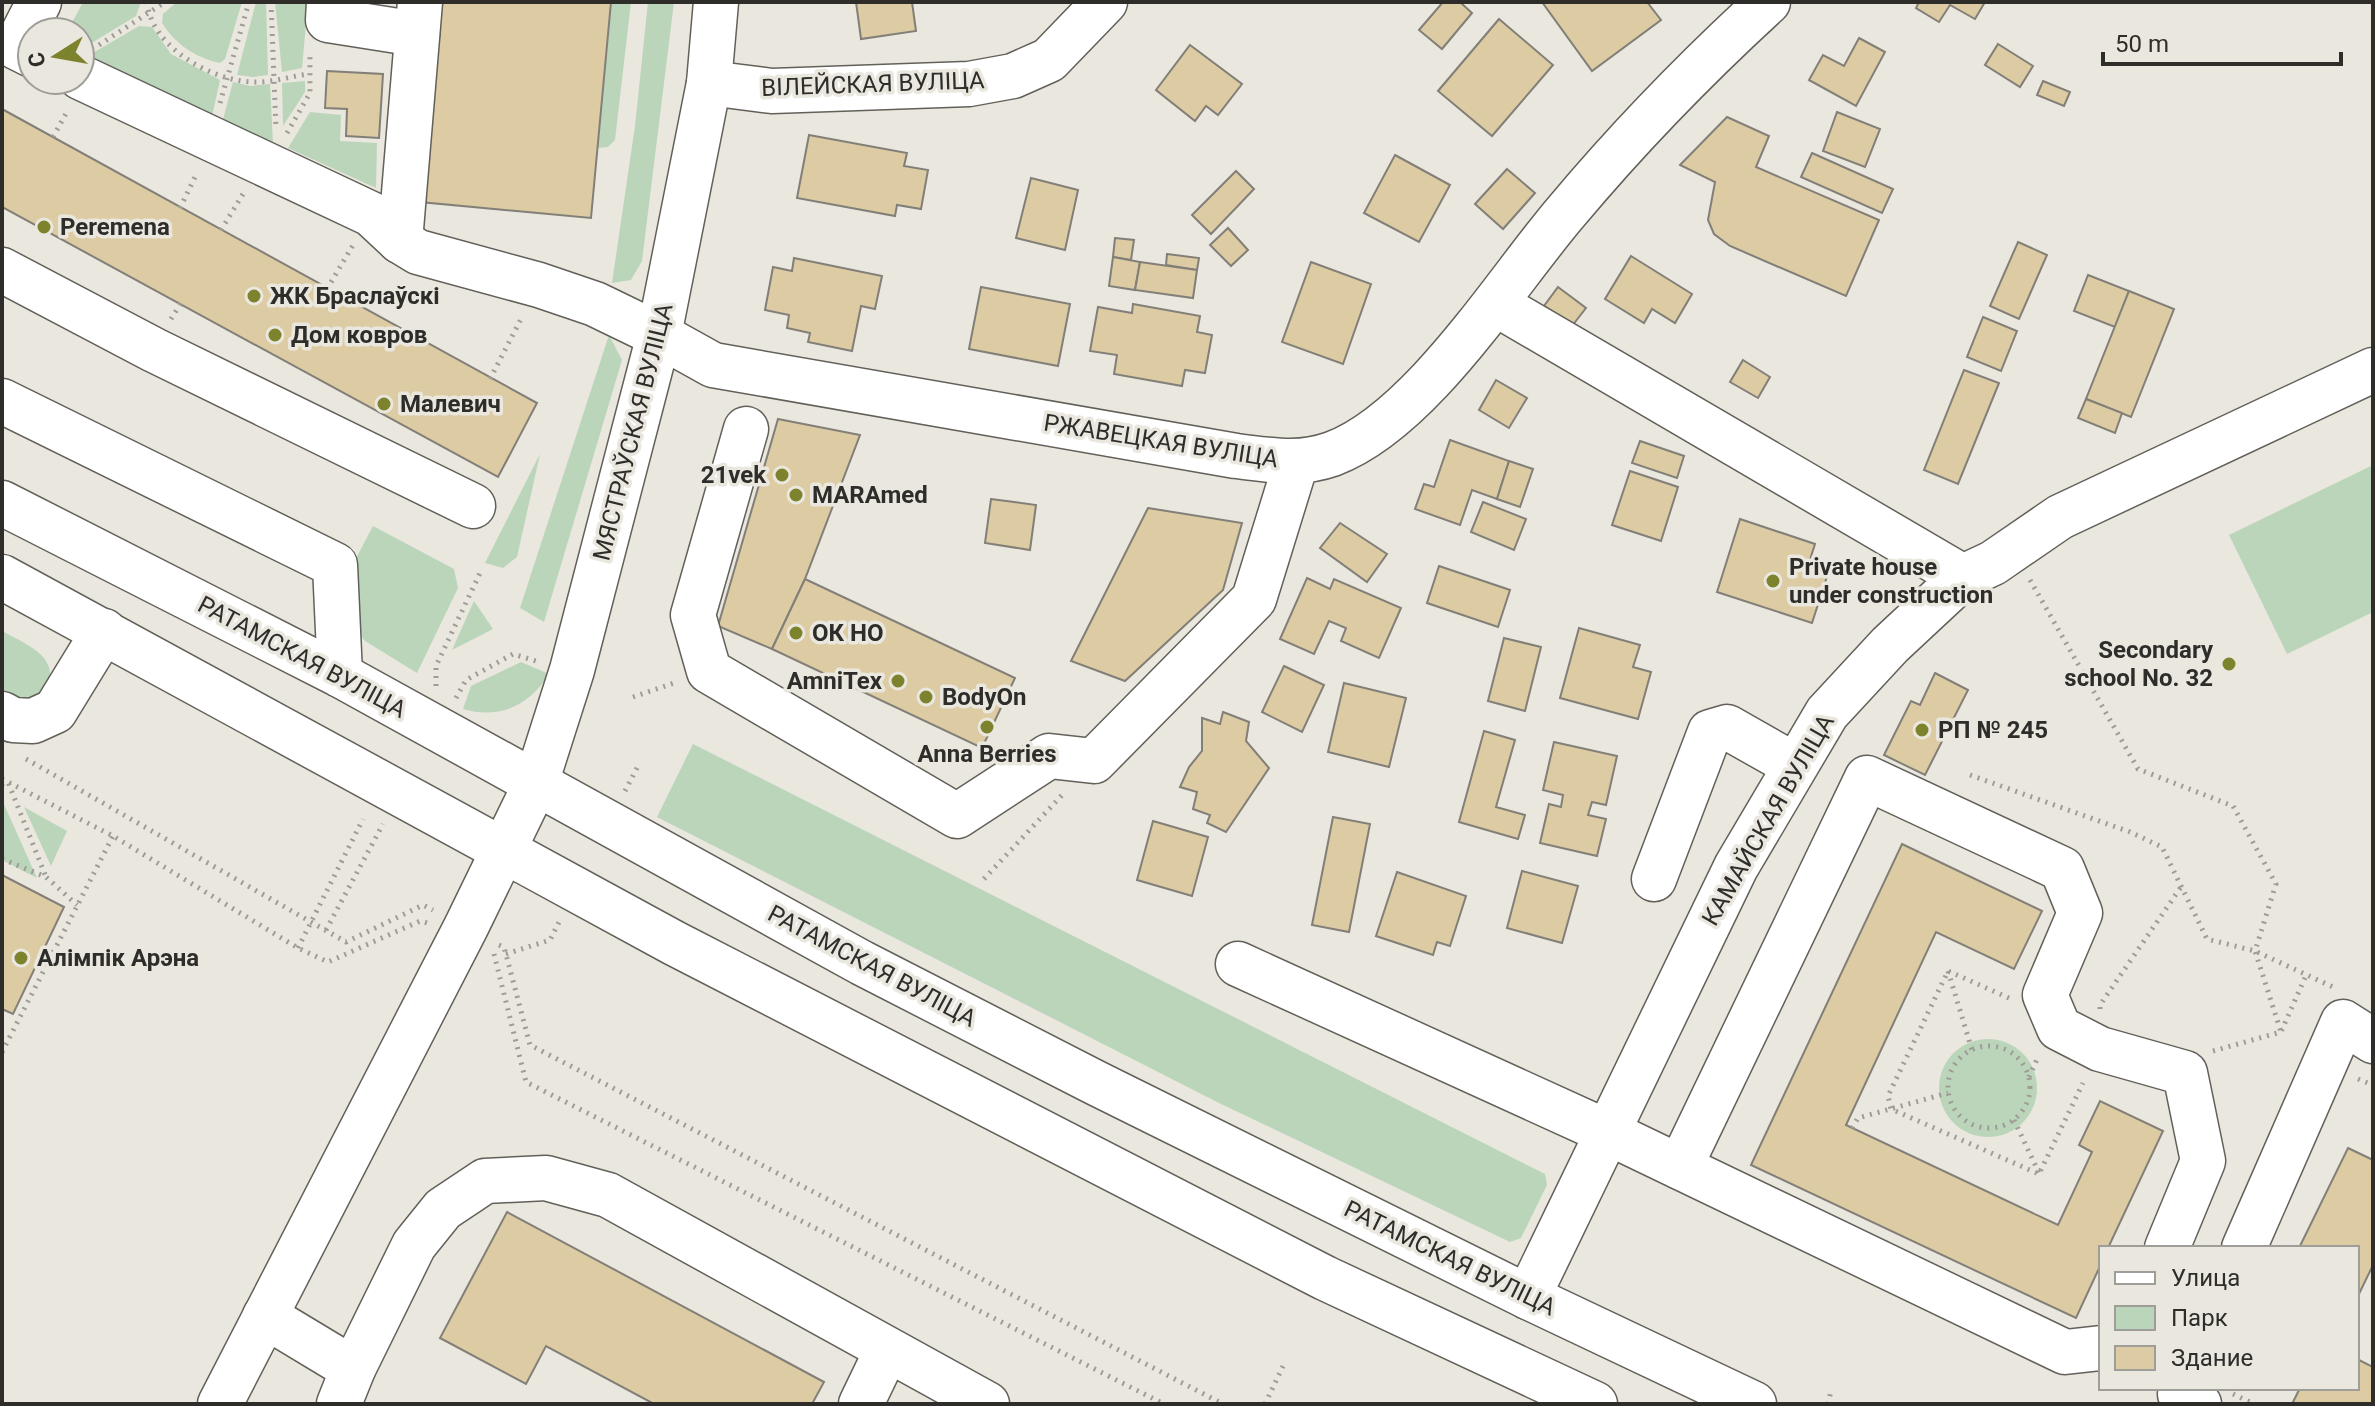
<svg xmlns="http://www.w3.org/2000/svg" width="2375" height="1406" font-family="Roboto,sans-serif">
<rect width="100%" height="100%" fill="#eae7df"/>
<g fill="#bbd5ba">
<polygon points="83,2 141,2 136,16 80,50 80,32 67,32"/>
<path d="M177 2H242L225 59 220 63C196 58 175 44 162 23L163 14Z"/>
<polygon points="256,2 266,2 268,75 253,77 237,75"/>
<polygon points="275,2 308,2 302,68 282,72"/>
<polygon points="611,2 631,2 615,140 608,147 598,148"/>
<polygon points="648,2 674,2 642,261 631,280 612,283 635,126"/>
<polygon points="139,26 152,27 171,54 220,80 211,121 86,57"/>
<polygon points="305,81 305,92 283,126 282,83"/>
<polygon points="233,82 250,86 270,84 273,144 221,127"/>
<polygon points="310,112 341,115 340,141 377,143 376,188 288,148"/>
<polygon points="609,335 622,360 544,622 520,608"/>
<polygon points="540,454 517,557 503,568 485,563"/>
<polygon points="2373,465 2373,612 2287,654 2229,535"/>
<polygon points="373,526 454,569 458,588 417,673 365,641 346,617 343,583"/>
<polygon points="474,601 493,629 452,650"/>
<path d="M2 631C33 648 64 658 44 699L2 698Z"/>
<path d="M521 662 549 674C530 705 499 720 463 709L471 686Z"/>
<polygon points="693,744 1545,1174 1547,1185 1521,1238 1510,1242 1219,1103 657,817"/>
<polygon points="3,802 37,878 2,860"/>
<polygon points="24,807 67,831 51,866"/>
<circle cx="1988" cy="1088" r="49"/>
</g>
<g fill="#dccba3" stroke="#827f78" stroke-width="2">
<polygon points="438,2 611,2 591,218 420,202"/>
<polygon points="856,2 912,2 916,31 861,39"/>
<polygon points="1443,2 1460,2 1472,13 1442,49 1419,30"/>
<polygon points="1542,2 1647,2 1661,20 1592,71"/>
<polygon points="1919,2 1985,2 1975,19 1950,5 1939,22 1916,8"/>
<polygon points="1499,19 1553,65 1492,136 1438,91"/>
<polygon points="1859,38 1885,52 1856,106 1809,80 1823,55 1844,66"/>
<polygon points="1998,44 2033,66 2020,87 1985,65"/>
<polygon points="1190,45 1242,84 1218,115 1206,106 1195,121 1156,90"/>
<polygon points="327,71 383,74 379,138 346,136 347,109 325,108"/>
<polygon points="2043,81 2070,92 2064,106 2037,95"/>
<polygon points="2,109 537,403 498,477 2,207"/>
<polygon points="1837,112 1880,129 1865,167 1823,151"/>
<polygon points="1727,117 1769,136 1756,167 1879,220 1846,296 1730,246 1714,234 1708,220 1715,182 1680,165"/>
<polygon points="809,135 907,153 904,166 928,170 921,209 897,205 895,216 797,198"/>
<polygon points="1812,153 1893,189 1882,213 1801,177"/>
<polygon points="1395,155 1450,185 1419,242 1364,213"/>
<polygon points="1507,169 1535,193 1503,229 1475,204"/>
<polygon points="1236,171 1254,189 1211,234 1192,215"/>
<polygon points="1031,178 1078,190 1065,250 1016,238"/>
<polygon points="1228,228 1248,250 1231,266 1210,245"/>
<polygon points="1115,238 1134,240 1131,260 1113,257"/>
<polygon points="2018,242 2047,255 2019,319 1990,306"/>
<polygon points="1167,254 1199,258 1197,270 1166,265"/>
<polygon points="1631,256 1692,294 1675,323 1652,309 1644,323 1605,299"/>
<polygon points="1113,257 1140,262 1135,290 1109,286"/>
<polygon points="794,258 882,276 875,309 861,306 852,351 808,342 810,333 787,328 789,315 765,310 773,267 792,271"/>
<polygon points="1140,262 1197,270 1193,298 1135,290"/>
<polygon points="1311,262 1371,284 1343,364 1282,342"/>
<polygon points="2088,275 2129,291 2115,327 2074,311"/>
<polygon points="981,287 1070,304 1058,366 969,349"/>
<polygon points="1558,287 1586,308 1572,326 1544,306"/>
<polygon points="2129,291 2174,309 2131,417 2086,399"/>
<polygon points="1133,304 1200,316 1197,332 1212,335 1205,373 1185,370 1182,386 1114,374 1117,355 1090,351 1098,307 1132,313"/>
<polygon points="1983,317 2017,331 2001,371 1967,357"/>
<polygon points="1743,360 1770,377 1758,398 1730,382"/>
<polygon points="1964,370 1999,383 1958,484 1924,470"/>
<polygon points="1496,380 1527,398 1509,428 1479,410"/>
<polygon points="2086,399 2122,413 2115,433 2078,418"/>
<polygon points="778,419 860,435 805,579 772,649 718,626"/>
<polygon points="1450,440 1509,461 1497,499 1472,490 1460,525 1415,509 1424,484 1434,487"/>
<polygon points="1640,441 1684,456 1677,478 1632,463"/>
<polygon points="1509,461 1533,469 1520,507 1497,499"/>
<polygon points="1630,471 1678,487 1661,541 1612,525"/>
<polygon points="991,499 1036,505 1030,550 985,543"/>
<polygon points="1483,502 1526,519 1514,550 1471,532"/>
<polygon points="1148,508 1242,523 1223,590 1125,681 1071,661"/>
<polygon points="1740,519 1815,544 1809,563 1829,570 1812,623 1717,592"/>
<polygon points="1340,523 1387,554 1367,582 1320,548"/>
<polygon points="1439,566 1510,590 1498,627 1427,603"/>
<polygon points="1307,578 1330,589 1334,579 1401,608 1379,658 1341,641 1346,628 1329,621 1314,654 1280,639"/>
<polygon points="805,579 1015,678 982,748 772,649"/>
<polygon points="1579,628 1640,645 1633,667 1651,672 1638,719 1560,698"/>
<polygon points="1504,638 1541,647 1525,711 1488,701"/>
<polygon points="1284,666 1324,685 1302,732 1262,712"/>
<polygon points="1935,673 1968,690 1925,775 1884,755 1911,701 1920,705"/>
<polygon points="1344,683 1406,698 1389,767 1328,752"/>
<polygon points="1223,712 1249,722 1246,741 1269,768 1226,832 1207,823 1210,815 1193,809 1197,792 1180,787 1189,767 1202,751 1202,718 1220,724"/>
<polygon points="1484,731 1515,740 1496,807 1525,815 1518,839 1459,822"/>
<polygon points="1554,742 1617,756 1606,805 1592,802 1588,815 1606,819 1597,856 1540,843 1549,804 1561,807 1563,795 1543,790"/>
<polygon points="1333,817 1370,824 1349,932 1312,925"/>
<polygon points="1153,821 1208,837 1192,896 1137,880"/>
<polygon points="1902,844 2042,911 2014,969 1936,932 1846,1125 2058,1225 2092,1152 2079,1145 2100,1101 2163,1131 2108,1248 2101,1248 2101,1264 2076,1318 1751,1165"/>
<polygon points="1522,871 1578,886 1562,943 1507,928"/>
<polygon points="1397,872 1466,896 1450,946 1437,942 1433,955 1376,936"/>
<polygon points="2,875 64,907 13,1014 2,1009"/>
<polygon points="2348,1148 2373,1160 2373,1265 2357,1298 2357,1248 2299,1248"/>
<polygon points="507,1212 824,1382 812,1404 654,1404 546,1346 526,1384 440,1338"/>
<polygon points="2357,1359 2373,1367 2373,1404 2292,1404 2300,1388 2357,1388"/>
</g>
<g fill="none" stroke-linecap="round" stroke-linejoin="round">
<g stroke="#626059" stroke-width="47">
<g id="minor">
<polyline points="329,2 328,20 417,34"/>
<polyline points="32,55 16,47 39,2"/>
<path d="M80 77 371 214 400 241 418 252 539 285 595 304 659 335 713 365 1236 456C1271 460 1298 466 1332 454 1421 421 1506 282 1566 212 1628 138 1697 67 1768 2"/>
<polyline points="709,83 772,91 969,84 1013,76 1049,60 1105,2"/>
<polyline points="400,241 420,2"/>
<polyline points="2,270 154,350 473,506"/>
<polyline points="1496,304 1963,577"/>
<polyline points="2,401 335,565 340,675"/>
<polyline points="746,429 693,615 709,671 957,816 1049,756 1094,761 1254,599 1296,463"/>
<polyline points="2,714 13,720 33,721 55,711 104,631"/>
<polyline points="1654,879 1710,732 1727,727 1794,765"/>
<polyline points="1238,964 1607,1132 2065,1352 2101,1348"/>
<polyline points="1680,1167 1867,778 2062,869 2080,913 2045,995 2059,1028 2100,1049 2185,1073 2203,1161 2167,1248"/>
<polyline points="2244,1248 2343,1022 2373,1041"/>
<polyline points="1528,1297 1736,867 1827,713 1890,645 1963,577 1993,563 2060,517 2373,370"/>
<polyline points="265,1316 353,1369"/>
<polyline points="2183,1388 2180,1394 2199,1404"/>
<polyline points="220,1404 466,927 536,783 572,670 659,335 709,83 716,2"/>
<polyline points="339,1404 353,1369 414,1245 443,1209 485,1181 546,1178 608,1195 987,1404"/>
<polyline points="861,1404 887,1350"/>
</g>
</g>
<g stroke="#626059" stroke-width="47">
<g id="major">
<polyline points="2,503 340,675 862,963 1096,1083 1528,1297 1754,1404"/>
<polyline points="2,577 674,943 1325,1278 1595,1404"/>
</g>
</g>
<g stroke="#9e9c96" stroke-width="5" stroke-dasharray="2 6" stroke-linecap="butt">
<path d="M147 2C151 47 212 81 253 82 272 83 291 76 309 74"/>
<polyline points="271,2 276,129"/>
<polyline points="99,45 165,2"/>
<polyline points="220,103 249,2"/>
<polyline points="287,133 310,93 310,53"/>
<polyline points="53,137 68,110"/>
<polyline points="180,208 197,173"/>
<polyline points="221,230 243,194"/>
<polyline points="327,289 353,245"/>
<polyline points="171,319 181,303"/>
<polyline points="490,379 521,319"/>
<polyline points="2030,580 2138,769 2233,806 2276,884 2255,951 2281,1032"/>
<polyline points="436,686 436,666 480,573"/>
<polyline points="633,697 674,683"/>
<polyline points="456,698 466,680 513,654 536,661"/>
<polyline points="26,759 346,942 423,905 433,910"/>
<polyline points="1970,775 2130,832 2162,847 2207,939 2255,951 2333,987"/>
<polyline points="2,779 113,836 298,948 328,962 420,921 427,923"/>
<polyline points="2,784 8,782 46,877"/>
<polyline points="625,791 638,766"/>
<polyline points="2,859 46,877 77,905"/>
<polyline points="984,879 1063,794"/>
<polyline points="326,930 383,824"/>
<polyline points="499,945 504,947 530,1045 1223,1404"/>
<polyline points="298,948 363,819"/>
<polyline points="494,954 526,1082 1164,1404"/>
<polyline points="506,954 550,940 559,922"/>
<polyline points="1948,971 1972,1050"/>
<polyline points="2009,998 1948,971 1888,1096 1891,1109 2039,1174 2083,1083"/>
<polyline points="2100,1009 2100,1005 2181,887"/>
<circle cx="1989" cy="1087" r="41"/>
<polyline points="2213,1051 2281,1032 2307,973"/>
<polyline points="2,1052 113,836"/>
<polyline points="2029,1077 2038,1057"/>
<polyline points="2358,1079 2373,1085"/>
<polyline points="2014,1120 2039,1173"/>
<polyline points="1852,1128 1858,1118 1948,1093"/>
<polyline points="2233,1394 2254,1404"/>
<polyline points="1265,1404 1285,1362"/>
<polyline points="1828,1404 1831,1391"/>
</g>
<use href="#minor" stroke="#fff" stroke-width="44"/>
<use href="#major" stroke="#fff" stroke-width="44"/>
</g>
<g fill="#7d832d" stroke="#eae7df" stroke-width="3">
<circle cx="44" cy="227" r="8"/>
<circle cx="254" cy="296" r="8"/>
<circle cx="275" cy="335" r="8"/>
<circle cx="384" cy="404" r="8"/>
<circle cx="782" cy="475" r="8"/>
<circle cx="796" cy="495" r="8"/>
<circle cx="1773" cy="581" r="8"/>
<circle cx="796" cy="633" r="8"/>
<circle cx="2229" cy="664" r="8"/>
<circle cx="898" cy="681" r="8"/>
<circle cx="926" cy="697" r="8"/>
<circle cx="987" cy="727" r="8"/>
<circle cx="1922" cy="730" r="8"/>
<circle cx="21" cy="958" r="8"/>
</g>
<g text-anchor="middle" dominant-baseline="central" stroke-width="7" stroke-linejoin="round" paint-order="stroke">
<g font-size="24" fill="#2e2d2a" stroke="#eae7df">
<text transform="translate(873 84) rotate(-2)">ВІЛЕЙСКАЯ ВУЛІЦА</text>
<text transform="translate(633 432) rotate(-76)">МЯСТРАЎСКАЯ ВУЛІЦА</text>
<text transform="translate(1161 441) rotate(9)">РЖАВЕЦКАЯ ВУЛІЦА</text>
<text transform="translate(302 657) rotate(28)">РАТАМСКАЯ ВУЛІЦА</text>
<text transform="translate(1768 820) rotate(-60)">КАМАЙСКАЯ ВУЛІЦА</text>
<text transform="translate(872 966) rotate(28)">РАТАМСКАЯ ВУЛІЦА</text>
<text transform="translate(1450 1258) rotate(26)">РАТАМСКАЯ ВУЛІЦА</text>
</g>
<g font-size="24" font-weight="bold" fill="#2e2d2a" stroke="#eae7df" text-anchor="start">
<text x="60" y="227">Peremena</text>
<text x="270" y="296">ЖК Браслаўскі</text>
<text x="291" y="335">Дом ковров</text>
<text x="400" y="404">Малевич</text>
<text x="766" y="475" text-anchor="end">21vek</text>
<text x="812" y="495">MARAmed</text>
<text x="1789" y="567">Private house<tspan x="1789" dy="28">under construction</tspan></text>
<text x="812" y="633">ОК НО</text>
<text x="2213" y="650" text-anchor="end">Secondary<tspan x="2213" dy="28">school No. 32</tspan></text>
<text x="882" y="681" text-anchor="end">AmniTex</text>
<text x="942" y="697">BodyOn</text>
<text x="1938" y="730">РП № 245</text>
<text x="987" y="754" text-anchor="middle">Anna Berries</text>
<text x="37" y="958">Алімпік Арэна</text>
</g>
</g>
<rect width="2375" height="1406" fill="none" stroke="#2e2d2a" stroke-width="8"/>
<rect x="2099" y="1246" width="260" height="144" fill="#eae7df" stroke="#9f9d97" stroke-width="2"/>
<rect x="2115" y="1272" width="40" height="12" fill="#ffffff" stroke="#9f9d97" stroke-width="2"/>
<text x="2171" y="1286" font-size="24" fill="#2e2d2a">Улица</text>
<rect x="2115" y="1306" width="40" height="24" fill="#bbd5ba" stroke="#9f9d97" stroke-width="2"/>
<text x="2171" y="1326" font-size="24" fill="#2e2d2a">Парк</text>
<rect x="2115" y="1346" width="40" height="24" fill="#dccba3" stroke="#9f9d97" stroke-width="2"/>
<text x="2171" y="1366" font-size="24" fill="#2e2d2a">Здание</text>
<g transform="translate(56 56) rotate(259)"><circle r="38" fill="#eae7df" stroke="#9f9d97" stroke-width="2"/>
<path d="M0-6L14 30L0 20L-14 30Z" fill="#7d832d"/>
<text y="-12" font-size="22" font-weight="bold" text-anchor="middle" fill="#2e2d2a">С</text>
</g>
<path d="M2103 52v12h238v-12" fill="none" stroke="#2e2d2a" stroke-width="4"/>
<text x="2115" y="52" font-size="24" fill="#2e2d2a" stroke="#eae7df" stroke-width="6" paint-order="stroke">50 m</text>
</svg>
